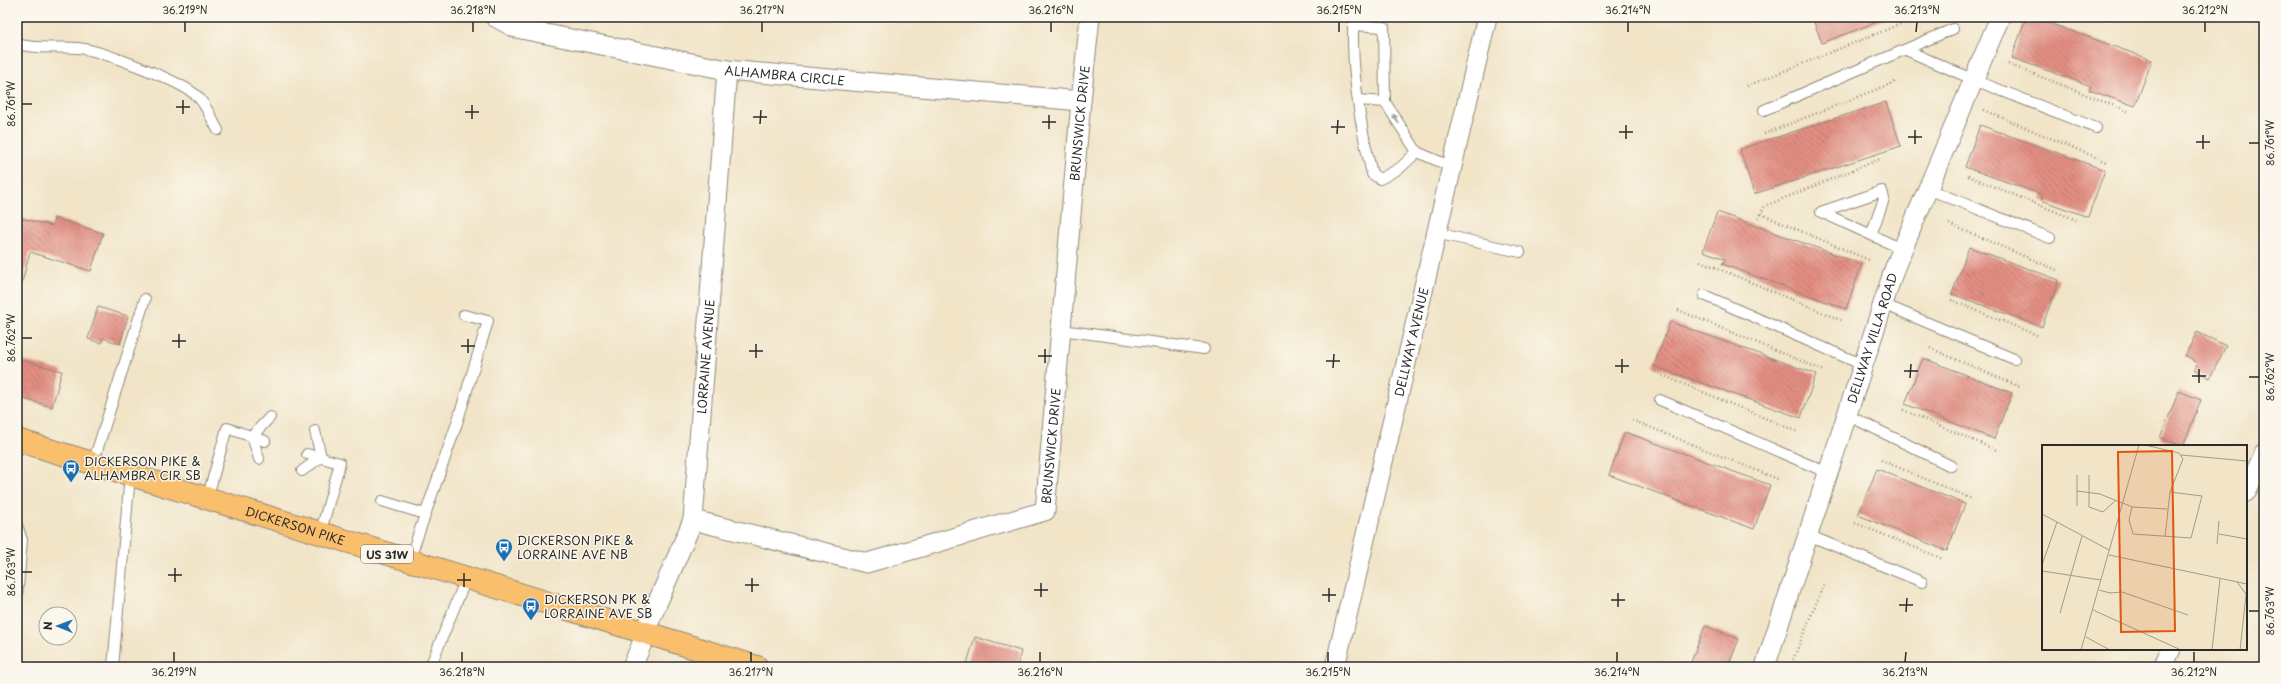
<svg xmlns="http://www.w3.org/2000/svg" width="2281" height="684" font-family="'Playpen Sans',sans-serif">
<defs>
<pattern id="building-back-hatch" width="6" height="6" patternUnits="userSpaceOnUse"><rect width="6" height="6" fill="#e38e82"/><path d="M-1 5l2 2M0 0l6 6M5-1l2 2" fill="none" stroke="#b8746b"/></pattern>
</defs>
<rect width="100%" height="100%" fill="#fbf7ec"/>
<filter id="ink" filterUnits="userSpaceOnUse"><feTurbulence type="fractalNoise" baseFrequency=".025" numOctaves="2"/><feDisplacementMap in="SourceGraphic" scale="8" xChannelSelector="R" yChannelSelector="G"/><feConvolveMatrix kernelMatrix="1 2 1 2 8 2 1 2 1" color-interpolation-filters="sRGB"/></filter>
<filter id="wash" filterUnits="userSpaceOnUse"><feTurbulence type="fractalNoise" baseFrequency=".012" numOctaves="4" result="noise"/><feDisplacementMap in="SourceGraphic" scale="16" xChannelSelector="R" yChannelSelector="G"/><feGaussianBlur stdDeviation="0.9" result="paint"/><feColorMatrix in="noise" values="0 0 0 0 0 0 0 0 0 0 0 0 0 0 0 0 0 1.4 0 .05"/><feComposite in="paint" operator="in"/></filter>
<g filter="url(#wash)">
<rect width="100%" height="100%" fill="#f1e4c7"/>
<g id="blocks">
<g fill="url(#building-back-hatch)">
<polygon points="1812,17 1887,17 1887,18 1822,43"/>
<polygon points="2026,17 2032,17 2152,60 2135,106 2089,90 2091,86 2012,58"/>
<polygon points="1886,102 1901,146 1754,194 1740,149"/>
<polygon points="1980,125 2105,170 2088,217 2041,200 2043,195 1965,167"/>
<polygon points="1717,212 1862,264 1846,309 1722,264 1725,259 1703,251"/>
<polygon points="17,217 52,226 54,218 103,233 91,271 30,252 22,282 17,282"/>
<polygon points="1969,247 2059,280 2042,327 1952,294"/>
<polygon points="98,307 128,316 120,344 103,338 101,343 88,339"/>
<polygon points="1670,322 1816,374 1801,418 1654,366"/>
<polygon points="2197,332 2226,346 2210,378 2194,370 2197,363 2185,356"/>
<polygon points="1923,358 2012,393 1994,439 1905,404"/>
<polygon points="17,359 62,371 52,407 17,397"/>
<polygon points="2179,391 2201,400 2183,446 2160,438"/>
<polygon points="1625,432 1770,485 1754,529 1609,475"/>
<polygon points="1877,469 1965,504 1947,551 1858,515"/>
<polygon points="1705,626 1739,639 1728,667 1689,667"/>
<polygon points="975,637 1021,651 1017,667 966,667"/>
</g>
</g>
</g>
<g filter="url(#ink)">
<use href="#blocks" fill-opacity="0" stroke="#8e8879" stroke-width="1"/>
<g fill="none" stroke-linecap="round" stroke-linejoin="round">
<g stroke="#8e8879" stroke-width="12">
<g id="lane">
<path d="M17 44C40 50 56 46 78 48 100 50 181 81 197 96 206 104 212 120 218 130"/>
<polyline points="1906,50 1972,79 2096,128"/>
<polyline points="1358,100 1385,102"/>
<polyline points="1764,110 1953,29"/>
<path d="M1417 152 1400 168 1380 179 1372 174C1360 125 1352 75 1353 25L1384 27 1385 102 1417 152 1452 167"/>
<polyline points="1928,189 2050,238"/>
<polyline points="1436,233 1520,252"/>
<polyline points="1871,235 1884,199 1882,191 1821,212 1902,249"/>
<polyline points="1704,295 1863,365"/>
<polyline points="1883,304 2014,359"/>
<polyline points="1061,330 1204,349"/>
<polyline points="1660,400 1828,473"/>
<polyline points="1847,415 1951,466"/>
<polyline points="315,431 321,457"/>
<polyline points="252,436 270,417"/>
<polyline points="252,436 259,459"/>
<polyline points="307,454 340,463 320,534"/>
<polyline points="93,463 145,299"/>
<polyline points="302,471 321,457"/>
<polyline points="207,499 227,428 265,441"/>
<polyline points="382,501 425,514"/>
<polyline points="17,525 22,540 17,599"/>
<polyline points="1808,535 1922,582"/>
<polyline points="409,561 457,423 488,321 464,315"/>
<polyline points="113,667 130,475"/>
<polyline points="430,667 466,579"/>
</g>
</g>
<g stroke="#8e8879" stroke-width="21">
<g id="street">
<path id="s1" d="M495 17 516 28 727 70 1081 101"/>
<polyline points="2246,492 2264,454"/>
<path id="s2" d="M693 520 867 563 1045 511 1081 101 1090 17"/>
<path id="s3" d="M644 634 693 520 727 70"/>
<polyline points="632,667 646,634"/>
<path id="s4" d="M1335 667 1487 17"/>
<path id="s5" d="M1765 667 1895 267 2000 17"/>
<polyline points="2163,667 2171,649"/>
</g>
</g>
<g stroke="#8e8879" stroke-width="24">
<g id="primary">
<path id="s6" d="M17 440 757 667"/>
</g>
</g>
<g stroke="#8e8879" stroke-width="2.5" stroke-dasharray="1 3" stroke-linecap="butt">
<polyline points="2115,18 2118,17"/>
<polyline points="2008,64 2128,111"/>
<polyline points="1747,86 1918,17"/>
<polyline points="1984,110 2107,162"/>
<polyline points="1764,134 1895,82"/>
<polyline points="1968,176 2076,220"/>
<polyline points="1761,214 1869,260"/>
<polyline points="1758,218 1765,206 1880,159"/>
<polyline points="1949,224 2059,271"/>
<polyline points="1700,261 1843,321"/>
<polyline points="1951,300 2039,336"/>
<polyline points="1678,310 1825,371"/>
<polyline points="1930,348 2020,387"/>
<polyline points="1655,372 1798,432"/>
<polyline points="1903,410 1996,450"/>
<polyline points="1632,420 1780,480"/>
<polyline points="1881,460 1972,499"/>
<polyline points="1855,523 1943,559"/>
<polyline points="1790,667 1824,584"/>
</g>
<use href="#lane" stroke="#fff" stroke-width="10"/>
<use href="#street" stroke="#fff" stroke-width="19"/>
<use href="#primary" stroke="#f9bf6d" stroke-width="22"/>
</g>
<defs><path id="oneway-solid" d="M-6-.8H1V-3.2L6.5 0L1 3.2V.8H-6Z"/></defs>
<use fill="#a0a0a0" href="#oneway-solid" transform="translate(1396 119) rotate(-122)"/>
</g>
<path fill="none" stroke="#2b2b2b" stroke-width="1.5" d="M185 32V22M473 32V22M762 32V22M1051 32V22M1339 32V22M1628 32V22M1916 32 1917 22M2205 32V22M22 104H32M176 107H190M465 112H479M183 114V100M753 117H767M472 119V105M1042 122H1056M760 124 761 110M1331 127H1345M1049 129V115M1619 132H1633M1337 134 1338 120M1908 137H1922M1626 139V125M2196 142H2210M2249 143H2259M1915 144V130M2203 149V135M22 338H32M172 341H186M461 346H475M179 348V334M749 351H763M468 353V339M1038 356H1052M756 358V344M1326 361H1340M1045 363V349M1615 366H1629M1333 368 1334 354M1904 371H1918M1622 373V359M2192 376H2206M2249 377H2259M1910 378 1911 364M2199 383V369M22 572H32M168 575H182M457 580H471M175 582V568M745 585H759M464 587V573M1034 590H1048M752 592V578M1322 595H1336M1041 597V583M1611 600H1625M1329 602V588M1899 605H1913M1618 607V593M2249 611H2259M1906 612 1907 598M174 662V652M462 662V652M751 662V652M1040 662V652M1328 662V652M1617 662V652M1905 662 1906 652M2194 662V652"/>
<defs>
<g id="bus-pin" transform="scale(0.9)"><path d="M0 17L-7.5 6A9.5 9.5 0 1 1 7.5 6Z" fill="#1f6fb2" stroke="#fbf7ec"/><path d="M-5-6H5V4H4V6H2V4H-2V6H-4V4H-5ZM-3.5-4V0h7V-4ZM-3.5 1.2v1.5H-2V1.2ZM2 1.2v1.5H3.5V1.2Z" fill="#fff"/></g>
</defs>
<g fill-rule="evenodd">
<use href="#bus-pin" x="71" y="468"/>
<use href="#bus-pin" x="504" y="547"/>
<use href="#bus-pin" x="531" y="606"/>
</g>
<g text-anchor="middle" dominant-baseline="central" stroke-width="3" stroke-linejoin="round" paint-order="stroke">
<rect fill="#fbf7ec" stroke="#696865" stroke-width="1" x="361" y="545" width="52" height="18" rx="3"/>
<g font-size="11" font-weight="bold" fill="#2b2b2b">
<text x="387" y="554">US 31W</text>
</g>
<g font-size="12" fill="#2b2b2b" stroke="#fbf7ec">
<text stroke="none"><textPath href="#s1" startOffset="297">ALHAMBRA CIRCLE</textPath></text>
<text stroke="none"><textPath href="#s2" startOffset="754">BRUNSWICK DRIVE</textPath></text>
<text stroke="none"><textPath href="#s5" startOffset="346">DELLWAY VILLA ROAD</textPath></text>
<text stroke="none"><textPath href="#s4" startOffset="334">DELLWAY AVENUE</textPath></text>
<text stroke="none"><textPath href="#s3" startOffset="288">LORRAINE AVENUE</textPath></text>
<text stroke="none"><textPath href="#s2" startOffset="430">BRUNSWICK DRIVE</textPath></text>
<text stroke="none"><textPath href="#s6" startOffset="291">DICKERSON PIKE</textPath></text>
</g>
<g font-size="12" fill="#2b2b2b" stroke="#fbf7ec" text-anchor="start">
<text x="84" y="461">DICKERSON PIKE &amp;<tspan x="84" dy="14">ALHAMBRA CIR SB</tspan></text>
<text x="517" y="540">DICKERSON PIKE &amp;<tspan x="517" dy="14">LORRAINE AVE NB</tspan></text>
<text x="544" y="599">DICKERSON PK &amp;<tspan x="544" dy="14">LORRAINE AVE SB</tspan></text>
</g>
</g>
<g transform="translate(2042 445)">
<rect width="205" height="205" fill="#f1e4c7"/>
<path fill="none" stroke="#a29a89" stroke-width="1" d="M103 0 137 8 141 14 128 47 123 92M139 10 205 16M47 30V62L61 67 74 55M35 46 58 49 80 58M81 58 90 62 125 64M35 61V30M90 62 87 75 91 89 149 93 160 51 128 47M0 69 67 105M177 89 205 94M175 99 177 76M67 110 205 139M0 120 15 77M0 126 59 135M195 137 204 149M57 145 68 148 80 147 146 170M51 165 139 205M18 168 40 91M44 192 68 205M39 205 97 0M170 205 178 134M198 205 205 141"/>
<path fill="#df570e" fill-opacity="0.15" stroke="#df570e" stroke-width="2" d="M130 6 133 186 79 187 76 7Z"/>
<rect width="205" height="205" fill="none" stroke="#2b2b2b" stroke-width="2"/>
</g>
<rect width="2281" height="684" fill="none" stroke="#fbf7ec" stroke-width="44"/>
<g transform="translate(58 626) rotate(271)"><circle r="19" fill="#fbf7ec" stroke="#a8a59f"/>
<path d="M0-3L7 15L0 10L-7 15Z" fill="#1f6fb2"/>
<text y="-6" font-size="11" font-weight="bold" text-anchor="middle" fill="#2b2b2b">N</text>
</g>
<rect x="22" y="22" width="2237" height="640" fill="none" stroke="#2b2b2b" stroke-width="1.5"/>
<g font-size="10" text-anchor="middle" fill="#2b2b2b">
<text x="185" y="14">36.219°N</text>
<text x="473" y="14">36.218°N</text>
<text x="762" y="14">36.217°N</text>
<text x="1051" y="14">36.216°N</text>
<text x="1339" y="14">36.215°N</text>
<text x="1628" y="14">36.214°N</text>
<text x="1917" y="14">36.213°N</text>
<text x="2205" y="14">36.212°N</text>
<text transform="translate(11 104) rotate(-90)" y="4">86.761°W</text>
<text transform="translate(2270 143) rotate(-90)" y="4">86.761°W</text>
<text transform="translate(11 338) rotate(-90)" y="4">86.762°W</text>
<text transform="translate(2270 377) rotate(-90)" y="4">86.762°W</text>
<text transform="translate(11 572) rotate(-90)" y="4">86.763°W</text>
<text transform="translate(2270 611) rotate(-90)" y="4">86.763°W</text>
<text x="174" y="676">36.219°N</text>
<text x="462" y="676">36.218°N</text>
<text x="751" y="676">36.217°N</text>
<text x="1040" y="676">36.216°N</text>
<text x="1328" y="676">36.215°N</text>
<text x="1617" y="676">36.214°N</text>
<text x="1905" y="676">36.213°N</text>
<text x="2194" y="676">36.212°N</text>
</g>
</svg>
